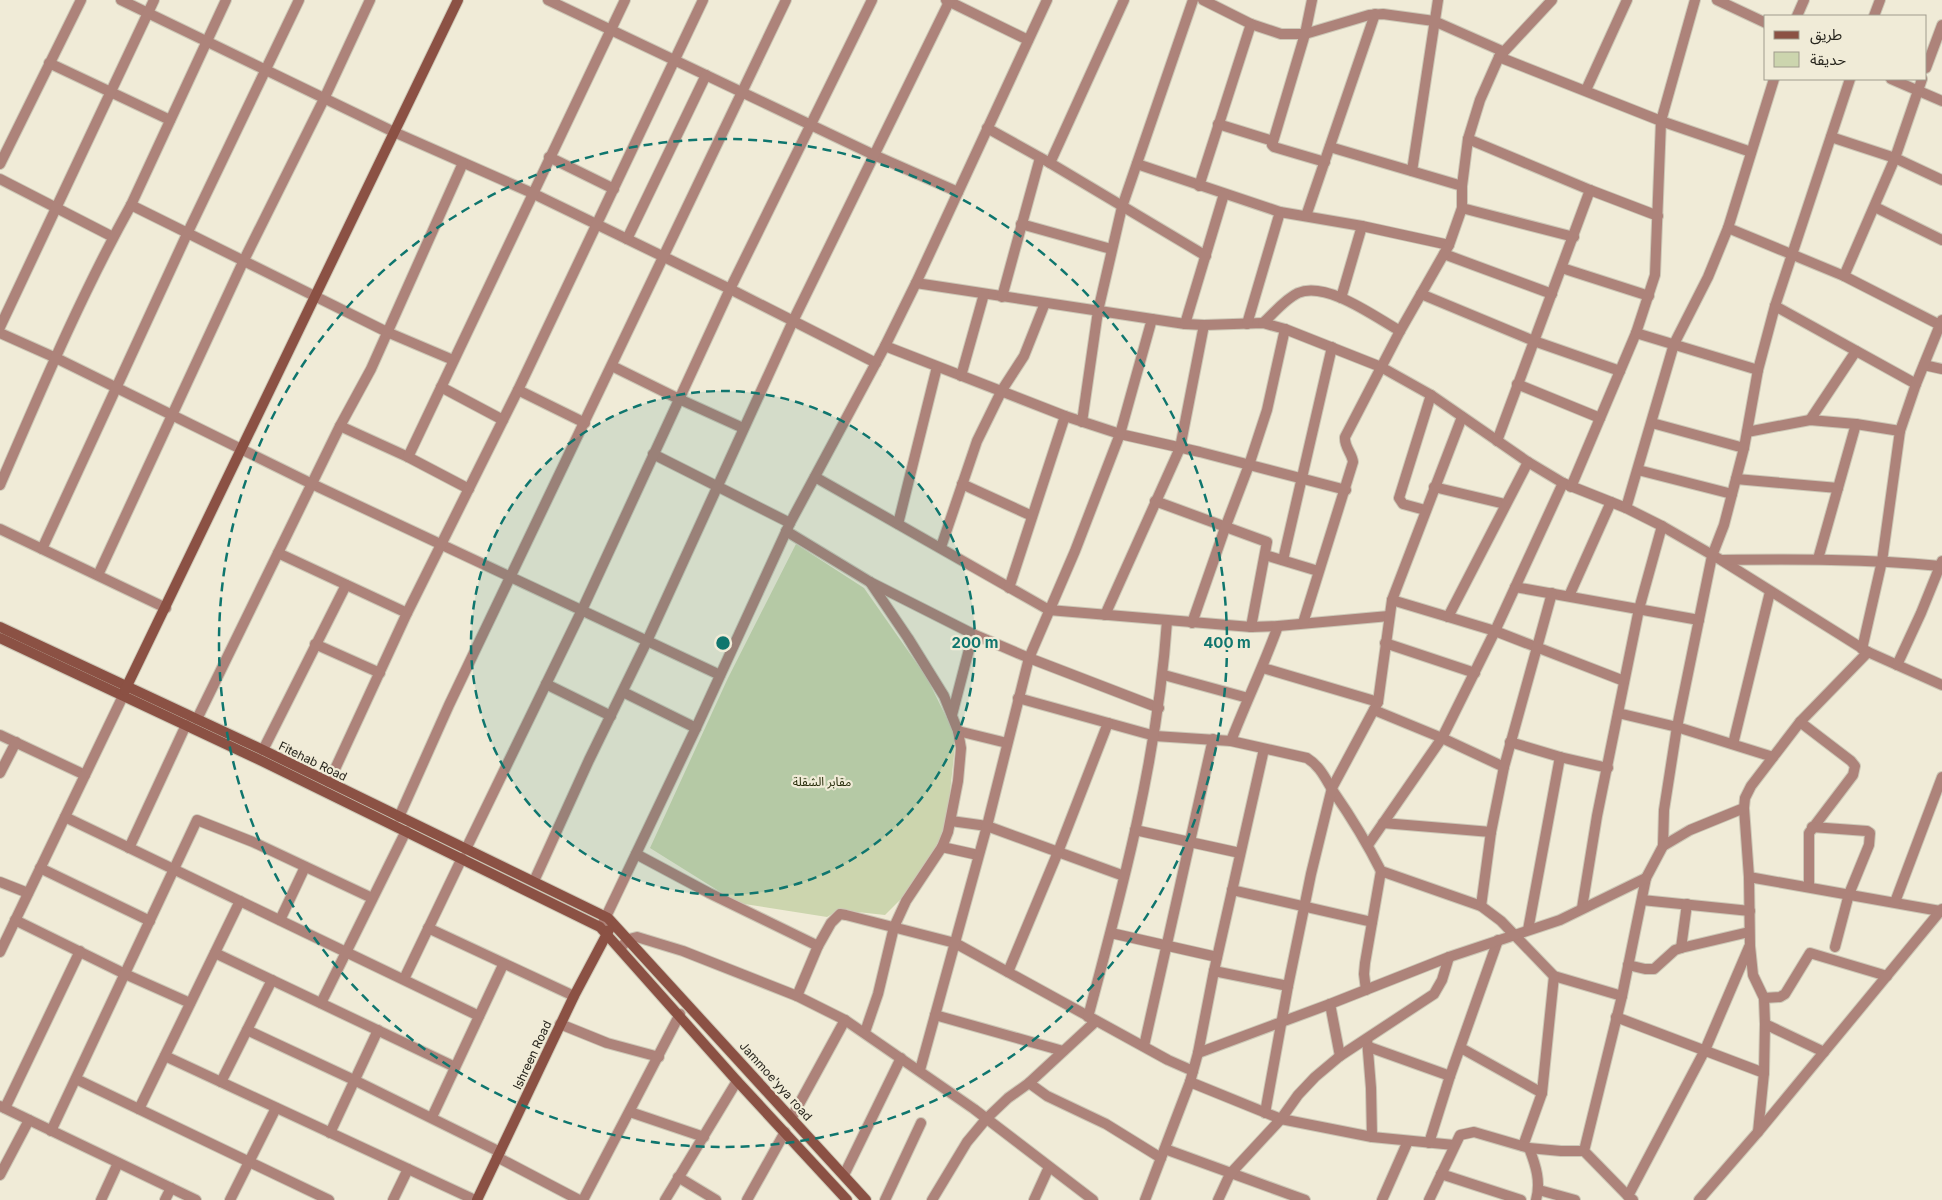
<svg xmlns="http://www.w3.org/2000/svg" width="1942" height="1200" font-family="Inter,'Noto Sans Arabic',sans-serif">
<rect width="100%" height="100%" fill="#f0ebd7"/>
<polygon fill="#ccd5ae" points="796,544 864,588 927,678 956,737 945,839 915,885 885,915 839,910 827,917 738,903 650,848 728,678"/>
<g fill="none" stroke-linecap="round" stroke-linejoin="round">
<g stroke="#ccc7b6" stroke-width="12">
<g id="street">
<polyline points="121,0 394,132 532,193 627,239 730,289 876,363"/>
<polyline points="548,0 874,155 958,192"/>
<polyline points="946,0 1028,40"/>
<polyline points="1203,0 1251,24 1281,34 1305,34 1369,15 1383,14 1434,21 1502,51"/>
<polyline points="1312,0 1305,34 1272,145 1274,147 1325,162"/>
<polyline points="1717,0 1766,23"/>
<polyline points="1797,16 1804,0"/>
<polyline points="1874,16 1880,0"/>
<polyline points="1499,57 1661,121 1751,152"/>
<polyline points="49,63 170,120"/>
<polyline points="1926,68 1942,25"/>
<polyline points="1891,79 1942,101"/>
<polyline points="1586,90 1627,0"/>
<polyline points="1218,124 1273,141"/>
<polyline points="987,128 1050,163 1206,256"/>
<polyline points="1831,137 1895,158 1942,180"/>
<polyline points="1468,139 1590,190 1658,216"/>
<polyline points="1330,147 1462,186"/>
<polyline points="549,157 614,189"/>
<polyline points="1050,163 1124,0"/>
<polyline points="0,164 81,0"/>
<polyline points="1137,164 1280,212 1362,226 1449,245"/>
<polyline points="1412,171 1438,0"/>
<polyline points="0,179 113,237"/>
<polyline points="1199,186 1251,24"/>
<polyline points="131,205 387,332 453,360"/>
<polyline points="1875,207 1942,240"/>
<polyline points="1462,208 1574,237"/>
<polyline points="1306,216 1375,14"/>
<polyline points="1021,224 1111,249"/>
<polyline points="1728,228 1844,276 1940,325"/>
<polyline points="627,239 706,75"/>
<polyline points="1444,254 1552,294"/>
<polyline points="1562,268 1649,296"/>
<polyline points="1844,276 1895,158 1922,79"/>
<polyline points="916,283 1185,324 1204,325 1263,323 1285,329 1381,367 1431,395 1528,462 1563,483 1626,508 1662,526 1721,560 1868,652 1942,685"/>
<polyline points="1421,294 1534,341 1620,371"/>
<polyline points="1002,297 1040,158"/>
<polyline points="1341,298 1362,226"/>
<polyline points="1775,306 1916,384"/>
<path d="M1263 323C1273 314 1285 299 1298 293 1327 281 1375 317 1400 331"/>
<polyline points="1185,324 1224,194"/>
<polyline points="1247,324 1280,212"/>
<polyline points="0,327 154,0"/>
<polyline points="0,333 56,358 312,484 720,675"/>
<polyline points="1636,333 1758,370"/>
<polyline points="885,346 1065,416 1120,434 1200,452 1346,490"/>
<polyline points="1924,365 1942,369"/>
<polyline points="612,366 679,399 743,428"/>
<polyline points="961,376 984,294"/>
<polyline points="1517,384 1600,418"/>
<polyline points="441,387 503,420"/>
<polyline points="518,390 585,423"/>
<polyline points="1810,420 1856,351"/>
<polyline points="1082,422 1098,311 1122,207 1193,0"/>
<polyline points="1652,423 1744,448"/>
<polyline points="340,426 408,457 469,489"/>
<polyline points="1747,432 1810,420 1856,424 1900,431"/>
<polyline points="1497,441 1590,190"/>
<polyline points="653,454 790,523"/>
<polyline points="408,457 625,0"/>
<polyline points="1638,470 1732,494"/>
<polyline points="815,477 1049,610 1251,627 1278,626 1389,616"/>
<polyline points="1736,479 1838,488"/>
<polyline points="962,484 1032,516"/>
<path d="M0 485C41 390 81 295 131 205L226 0"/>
<polyline points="1434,487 1505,504"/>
<polyline points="1571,487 1636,333 1655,275 1661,121 1695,0"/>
<polyline points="1155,501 1267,542 1251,627"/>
<polyline points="1626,508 1674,344 1708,277 1728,228 1774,79"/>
<polyline points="1425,510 1403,504 1399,498 1431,395"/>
<polyline points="898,524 937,367"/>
<polyline points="0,529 166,608"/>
<polyline points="786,531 870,582 973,634 1029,658 1159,708"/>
<polyline points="941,547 977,441 1002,390 1024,356 1045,303"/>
<polyline points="42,549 187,234 299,0"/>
<polyline points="278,553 407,613"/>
<polyline points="1265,555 1318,571"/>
<polyline points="1818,559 1856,424"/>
<polyline points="1283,560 1332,347"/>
<path d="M1722 560C1795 559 1867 559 1940 566"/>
<polyline points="98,575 243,262 324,99 370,0"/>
<polyline points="1515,587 1699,620"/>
<polyline points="1009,588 1065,416"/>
<polyline points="1569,596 1611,502"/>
<polyline points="1392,600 1495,631 1624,681"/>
<polyline points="1105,615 1180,448 1204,325"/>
<polyline points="1448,617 1528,462"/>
<polyline points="1192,623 1225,528 1249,465 1267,410 1285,329"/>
<path d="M1303 623 1353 462C1352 453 1344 447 1345 437L1400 331 1449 245 1462 208V186L1468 139 1480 100 1499 57 1552 0"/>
<polyline points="1385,643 1475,673"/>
<polyline points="315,644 380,673"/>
<polyline points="1862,649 1882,561 1900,431 1916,384 1942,320"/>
<polyline points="1897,665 1921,613 1942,561"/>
<polyline points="1263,668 1378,702"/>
<polyline points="1164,675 1248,698"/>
<polyline points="546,684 611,716"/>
<polyline points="623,692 696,728"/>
<path d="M1018 698 1155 736 1231 741 1307 758C1320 766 1325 778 1333 791 1351 817 1367 843 1381 871L1481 906 1501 921 1554 976 1622 996"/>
<polyline points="1374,710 1442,738 1504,767"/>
<polyline points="1618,713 1677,727 1773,757"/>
<polyline points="952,715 973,634"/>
<polyline points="197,719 340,426 371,369 463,163"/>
<polyline points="1800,722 1851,761 1855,766 1853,775 1809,833 1809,887"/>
<polyline points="958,731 1007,743"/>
<polyline points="0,735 85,775"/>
<path d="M1231 741C1246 702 1264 665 1278 626"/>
<polyline points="1510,742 1560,757 1608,768"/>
<polyline points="1733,744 1770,592"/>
<polyline points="263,750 346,585"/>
<polyline points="0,773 16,742"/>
<polyline points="329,782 407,613 518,390 703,0"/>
<polyline points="1744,808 1749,877 1750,946 1753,975 1764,998 1765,1024 1764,1073 1758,1132"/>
<polyline points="65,817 479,1016"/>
<polyline points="399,817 449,705 786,0"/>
<polyline points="951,821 987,826 1124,876"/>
<polyline points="1383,823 1491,832"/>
<polyline points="1812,827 1867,831 1870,833 1869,845 1849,894 1835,947"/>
<polyline points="1135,830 1240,853"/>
<polyline points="1368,845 1442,738 1495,631 1563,483"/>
<polyline points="1663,846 1664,810 1677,727 1712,556 1724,525 1744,448 1758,370 1775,306 1850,79"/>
<polyline points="942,847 978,855"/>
<polyline points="129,848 186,725"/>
<polyline points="466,849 582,610 730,289 872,0"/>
<polyline points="636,854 709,893 818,946"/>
<polyline points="40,868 150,921"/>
<polyline points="1749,877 1940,911"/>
<polyline points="534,881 589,760 647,641 793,321 950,0"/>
<polyline points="0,882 28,893"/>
<polyline points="1232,890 1372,922"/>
<polyline points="1642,900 1750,911"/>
<polyline points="1895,902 1942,777"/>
<polyline points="1481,906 1491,832 1504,767 1552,593"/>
<polyline points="1582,908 1597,816 1639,609 1662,526"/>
<polyline points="15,920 125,974 190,1003"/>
<polyline points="280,920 305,867"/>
<polyline points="602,925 696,728 790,523 885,346 916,283 1047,0"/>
<polyline points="428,928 574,996"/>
<polyline points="1528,930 1560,757"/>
<polyline points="1111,933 1217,957"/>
<polyline points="620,948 629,939 637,937 683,951 797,996 845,1020 974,1109 1093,1200"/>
<polyline points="1681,948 1687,904"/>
<polyline points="0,952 123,696"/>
<polyline points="215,953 455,1067"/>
<polyline points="1628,965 1645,969 1654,969 1675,950 1681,948 1749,932"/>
<polyline points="1214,971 1288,986"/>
<polyline points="1008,972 1058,852 1108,723"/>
<polyline points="404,979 462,858"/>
<polyline points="1366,990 1364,974 1365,963 1381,871"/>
<polyline points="797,996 818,946 831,923 840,914 846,915 955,943 1168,1060 1193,1071"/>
<polyline points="1764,998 1780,997 1785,994 1810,953 1887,976"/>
<polyline points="321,1003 406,831"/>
<polyline points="1330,1004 1340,1056"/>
<polyline points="935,1015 1063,1051"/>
<path d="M1088 1017C1123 887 1158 756 1167 621"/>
<polyline points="1616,1017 1764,1073"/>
<polyline points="560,1024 607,1043 659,1057"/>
<polyline points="1765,1024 1824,1052"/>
<polyline points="247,1030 354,1080 500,1152"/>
<polyline points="865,1032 878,994 894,927 906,901 942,847 948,832 958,781 961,748 958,731 944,696 908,638 870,582"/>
<polyline points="1367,1039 1371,1088 1372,1137"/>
<polyline points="1144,1046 1213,739"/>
<polyline points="1369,1047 1450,1076"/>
<polyline points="1461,1048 1542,1093"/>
<polyline points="1198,1053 1214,971 1264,749"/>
<polyline points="165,1056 475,1200"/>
<polyline points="920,1070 987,826 1029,658 1075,551 1120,434 1152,319"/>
<polyline points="76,1079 329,1200"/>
<polyline points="221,1082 272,980"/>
<polyline points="1190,1082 1281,1119 1372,1137 1454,1145"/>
<polyline points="1029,1083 1047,1096 1106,1124 1161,1158"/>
<polyline points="0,1106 196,1200"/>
<polyline points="5,1108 80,951"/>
<polyline points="139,1109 240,901"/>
<polyline points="630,1112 704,1137"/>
<polyline points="1265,1113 1288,986 1311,874 1332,788 1378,702 1392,600 1462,417"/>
<polyline points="432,1117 503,965"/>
<polyline points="792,1117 845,1020"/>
<polyline points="51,1131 197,820 253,842 372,898"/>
<polyline points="330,1133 378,1030"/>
<polyline points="1429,1143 1450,1076 1498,940"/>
<polyline points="1523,1146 1542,1093 1554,976"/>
<path d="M1529 1148C1536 1166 1541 1182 1536 1200"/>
<polyline points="1165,1149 1305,1200"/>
<polyline points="497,1157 579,1200"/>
<polyline points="1441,1174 1521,1200"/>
<polyline points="0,1175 29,1120"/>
<polyline points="844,1175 901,1058"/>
<polyline points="678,1177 716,1200"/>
<polyline points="1539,1190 1575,1200"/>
<polyline points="1628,1196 1584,1151 1622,996 1646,878 1663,846 1690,830 1744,808 1745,798 1751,786 1800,722 1868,652"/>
<polyline points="101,1200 118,1163"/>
<polyline points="165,1200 171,1188"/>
<polyline points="230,1200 276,1108"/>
<polyline points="393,1200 408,1169"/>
<polyline points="583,1200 680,1014"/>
<polyline points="665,1200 737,1081"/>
<polyline points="747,1200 785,1132"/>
<polyline points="885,1200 921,1123"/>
<polyline points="932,1200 967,1142 987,1118 1008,1098 1029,1083 1096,1021"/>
<polyline points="1034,1200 1049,1167"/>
<polyline points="1145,1200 1190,1082 1198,1053 1330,1004 1449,957 1560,920 1646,878"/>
<polyline points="1218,1200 1230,1174 1281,1119 1298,1095 1315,1077 1340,1056 1434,994 1442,980 1449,957"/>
<polyline points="1382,1200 1408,1141"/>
<polyline points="1429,1200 1460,1135 1474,1132 1529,1148 1561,1151 1584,1151"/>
<polyline points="1633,1200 1628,1196 1705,1050 1749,947"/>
<polyline points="1699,1200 1758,1132 1942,909"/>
</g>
</g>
<g stroke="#ccc7b6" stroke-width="12">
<g id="secondary">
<polyline points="0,627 263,750 608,918 866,1200"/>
<polyline points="0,638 264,762 600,927 737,1081 847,1200"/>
<polyline points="125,690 458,0"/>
<polyline points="477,1200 574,996 609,930"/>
</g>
</g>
<use href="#street" stroke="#ad837a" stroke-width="10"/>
<use href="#secondary" stroke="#8b5144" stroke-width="10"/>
</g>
<circle cx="723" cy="643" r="252" fill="#0f766e" fill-opacity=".12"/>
<g fill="none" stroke="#0f766e" stroke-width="2.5" stroke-dasharray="9 6">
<circle cx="723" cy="643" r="252"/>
<circle cx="723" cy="643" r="504"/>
</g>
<g text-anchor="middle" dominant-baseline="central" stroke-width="4.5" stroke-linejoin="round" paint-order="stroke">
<g font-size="12" fill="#27251d" stroke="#f0ebd7">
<text transform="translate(313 761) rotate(26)">Fitehab Road</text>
<text transform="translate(532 1055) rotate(-65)">Ishreen Road</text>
<text transform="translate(776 1081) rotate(48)">Jammoe'yya road</text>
</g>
<g font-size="12" fill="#272c0a" stroke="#f0ebd7">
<text x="822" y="781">مقابر الشقلة</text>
</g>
</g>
<circle cx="723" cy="643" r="8" fill="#0f766e" stroke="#f0ebd7" stroke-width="2.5"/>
<g font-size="15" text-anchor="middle" font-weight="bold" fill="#0f766e" stroke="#f0ebd7" stroke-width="4.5" stroke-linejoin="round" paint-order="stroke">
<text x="975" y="648">200 m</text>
<text x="1227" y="648">400 m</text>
</g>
<rect x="1764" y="15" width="162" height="65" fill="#f0ebd7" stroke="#a09c8d"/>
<rect x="1774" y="31" width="25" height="8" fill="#8b5144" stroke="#a09c8d"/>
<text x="1810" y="40" font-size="15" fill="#27251d">طريق</text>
<rect x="1774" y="52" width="25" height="15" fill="#ccd5ae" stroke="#a09c8d"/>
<text x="1810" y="65" font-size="15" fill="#27251d">حديقة</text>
</svg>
